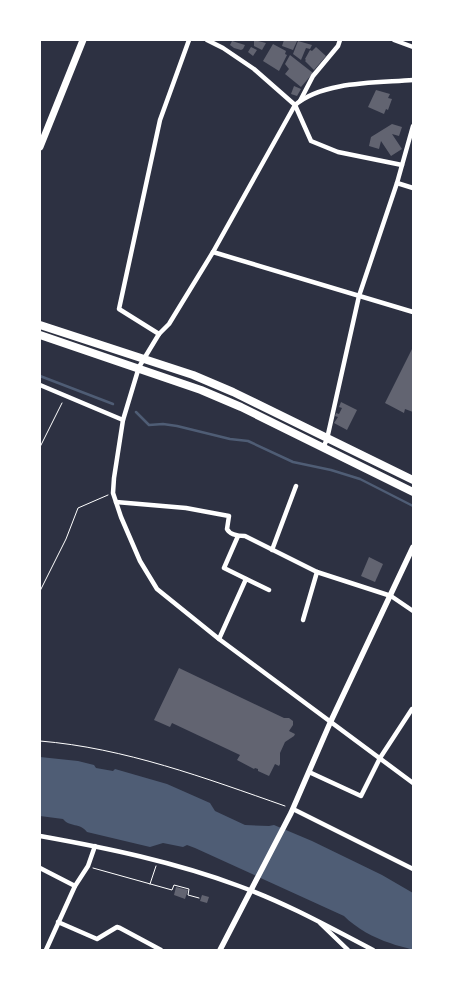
<svg xmlns="http://www.w3.org/2000/svg" width="453" height="990" font-family="Mulish,sans-serif">
<rect width="100%" height="100%" fill="#2d3142"/>
<path fill="#4f5d75" d="M40 757 78 761 94 765 96 768 113 771 115 769 167 784 210 803 215 811 245 825 269 826 274 825 312 841 382 875 413 893V950C405 947 397 946 390 943 374 938 356 928 344 916L195 848 187 845 183 847 163 843 150 847 87 832C81 823 69 827 63 819L40 816Z"/>
<g fill="none" stroke-linecap="round" stroke-linejoin="round">
<g stroke="#4f5d75" stroke-width="2.5">
<polyline points="40,376 113,404"/>
<polyline points="136,412 149,425 163,424 177,426 230,439 248,441 293,462 331,470 360,479 413,506"/>
</g>
</g>
<g fill="#626471">
<polygon points="254,40 266,43 262,50 254,46"/>
<polygon points="284,40 297,41 293,50 282,46"/>
<polygon points="232,41 245,45 243,49 241,50 234,48 230,45"/>
<polygon points="298,41 312,45 310,49 306,48 301,60 293,54"/>
<polygon points="273,44 286,51 285,54 287,55 279,71 263,61"/>
<polygon points="251,47 257,50 253,56 248,52"/>
<polygon points="316,47 326,56 314,70 305,61 306,60 305,59 310,50 312,51"/>
<polygon points="290,55 313,73 301,87 285,74 289,69 285,64"/>
<polygon points="294,86 301,89 297,96 291,94"/>
<polygon points="376,90 390,94 388,98 392,99 388,110 386,109 384,114 368,107"/>
<polygon points="392,124 402,127 399,136 392,134 402,149 391,156 381,141 379,149 369,146 371,137"/>
<polygon points="413,347 413,412 405,409 404,413 385,403"/>
<polygon points="341,402 357,410 347,430 334,423 338,417 335,416 336,413 339,414 342,408 339,407"/>
<polygon points="369,557 383,564 375,582 361,576"/>
<polygon points="179,668 284,718 289,718 293,721 293,725 289,731 295,734 294,736 285,742 280,753 280,764 279,766 275,764 269,776 258,771 258,769 255,768 254,769 237,760 240,755 172,723 170,727 154,720"/>
<polygon points="176,887 188,890 185,899 174,895"/>
<polygon points="202,895 209,897 207,903 200,901"/>
</g>
<g fill="none" stroke-linecap="round" stroke-linejoin="round">
<g stroke="#fff" stroke-width="1">
<polyline points="40,447 62,403"/>
<polyline points="40,591 66,539 78,508 108,495"/>
<path d="M40 741C125 748 205 778 285 806"/>
<polyline points="93,868 172,890 174,885 189,889 188,895 199,898"/>
<polyline points="150,884 156,866"/>
</g>
<g stroke="#fff" stroke-width="4.5">
<polyline points="207,40 223,48 254,69 295,105 311,141 338,152 402,165"/>
<polyline points="394,40 413,47"/>
<path d="M413 80C377 83 323 81 295 105L213 252 169 324 159 334 139 367 123 420 114 478 113 493 121 517 140 561 157 589 219 639 413 783"/>
<polyline points="300,101 313,76 338,46 340,40"/>
<polyline points="397,183 413,188"/>
<polyline points="213,252 413,312"/>
<polyline points="159,334 119,309 160,120 189,40"/>
<polyline points="40,385 123,420"/>
<polyline points="323,448 327,439 359,296 397,183 413,126"/>
<path d="M116 502 186 508 229 516 227 529C230 535 238 536 245 536L317 572 391 596 413 611"/>
<polyline points="238,536 224,568 269,590"/>
<polyline points="272,550 296,486"/>
<polyline points="303,620 317,572"/>
<polyline points="219,639 246,579"/>
<polyline points="309,772 361,796 380,758 412,709 413,710"/>
<polyline points="293,809 413,869"/>
<path d="M40 836C107 848 175 862 239 886 286 903 329 927 373 950"/>
<polyline points="40,868 75,886"/>
<polyline points="58,922 97,939 117,927 120,928 161,950"/>
<polyline points="320,923 348,950"/>
<polyline points="46,950 75,886 88,866 95,846"/>
</g>
<polyline stroke="#fff" stroke-width="5.5" points="220,950 291,813 330,723 413,547"/>
<polyline stroke="#fff" stroke-width="7" points="40,147 83,40"/>
<g stroke="#fff" stroke-width="8">
<polyline points="40,325 193,375 233,392 413,480"/>
<polyline points="40,335 201,390 241,407 413,492"/>
</g>
</g>
<rect width="453" height="990" fill="none" stroke="#ffffff" stroke-width="82"/>
</svg>
